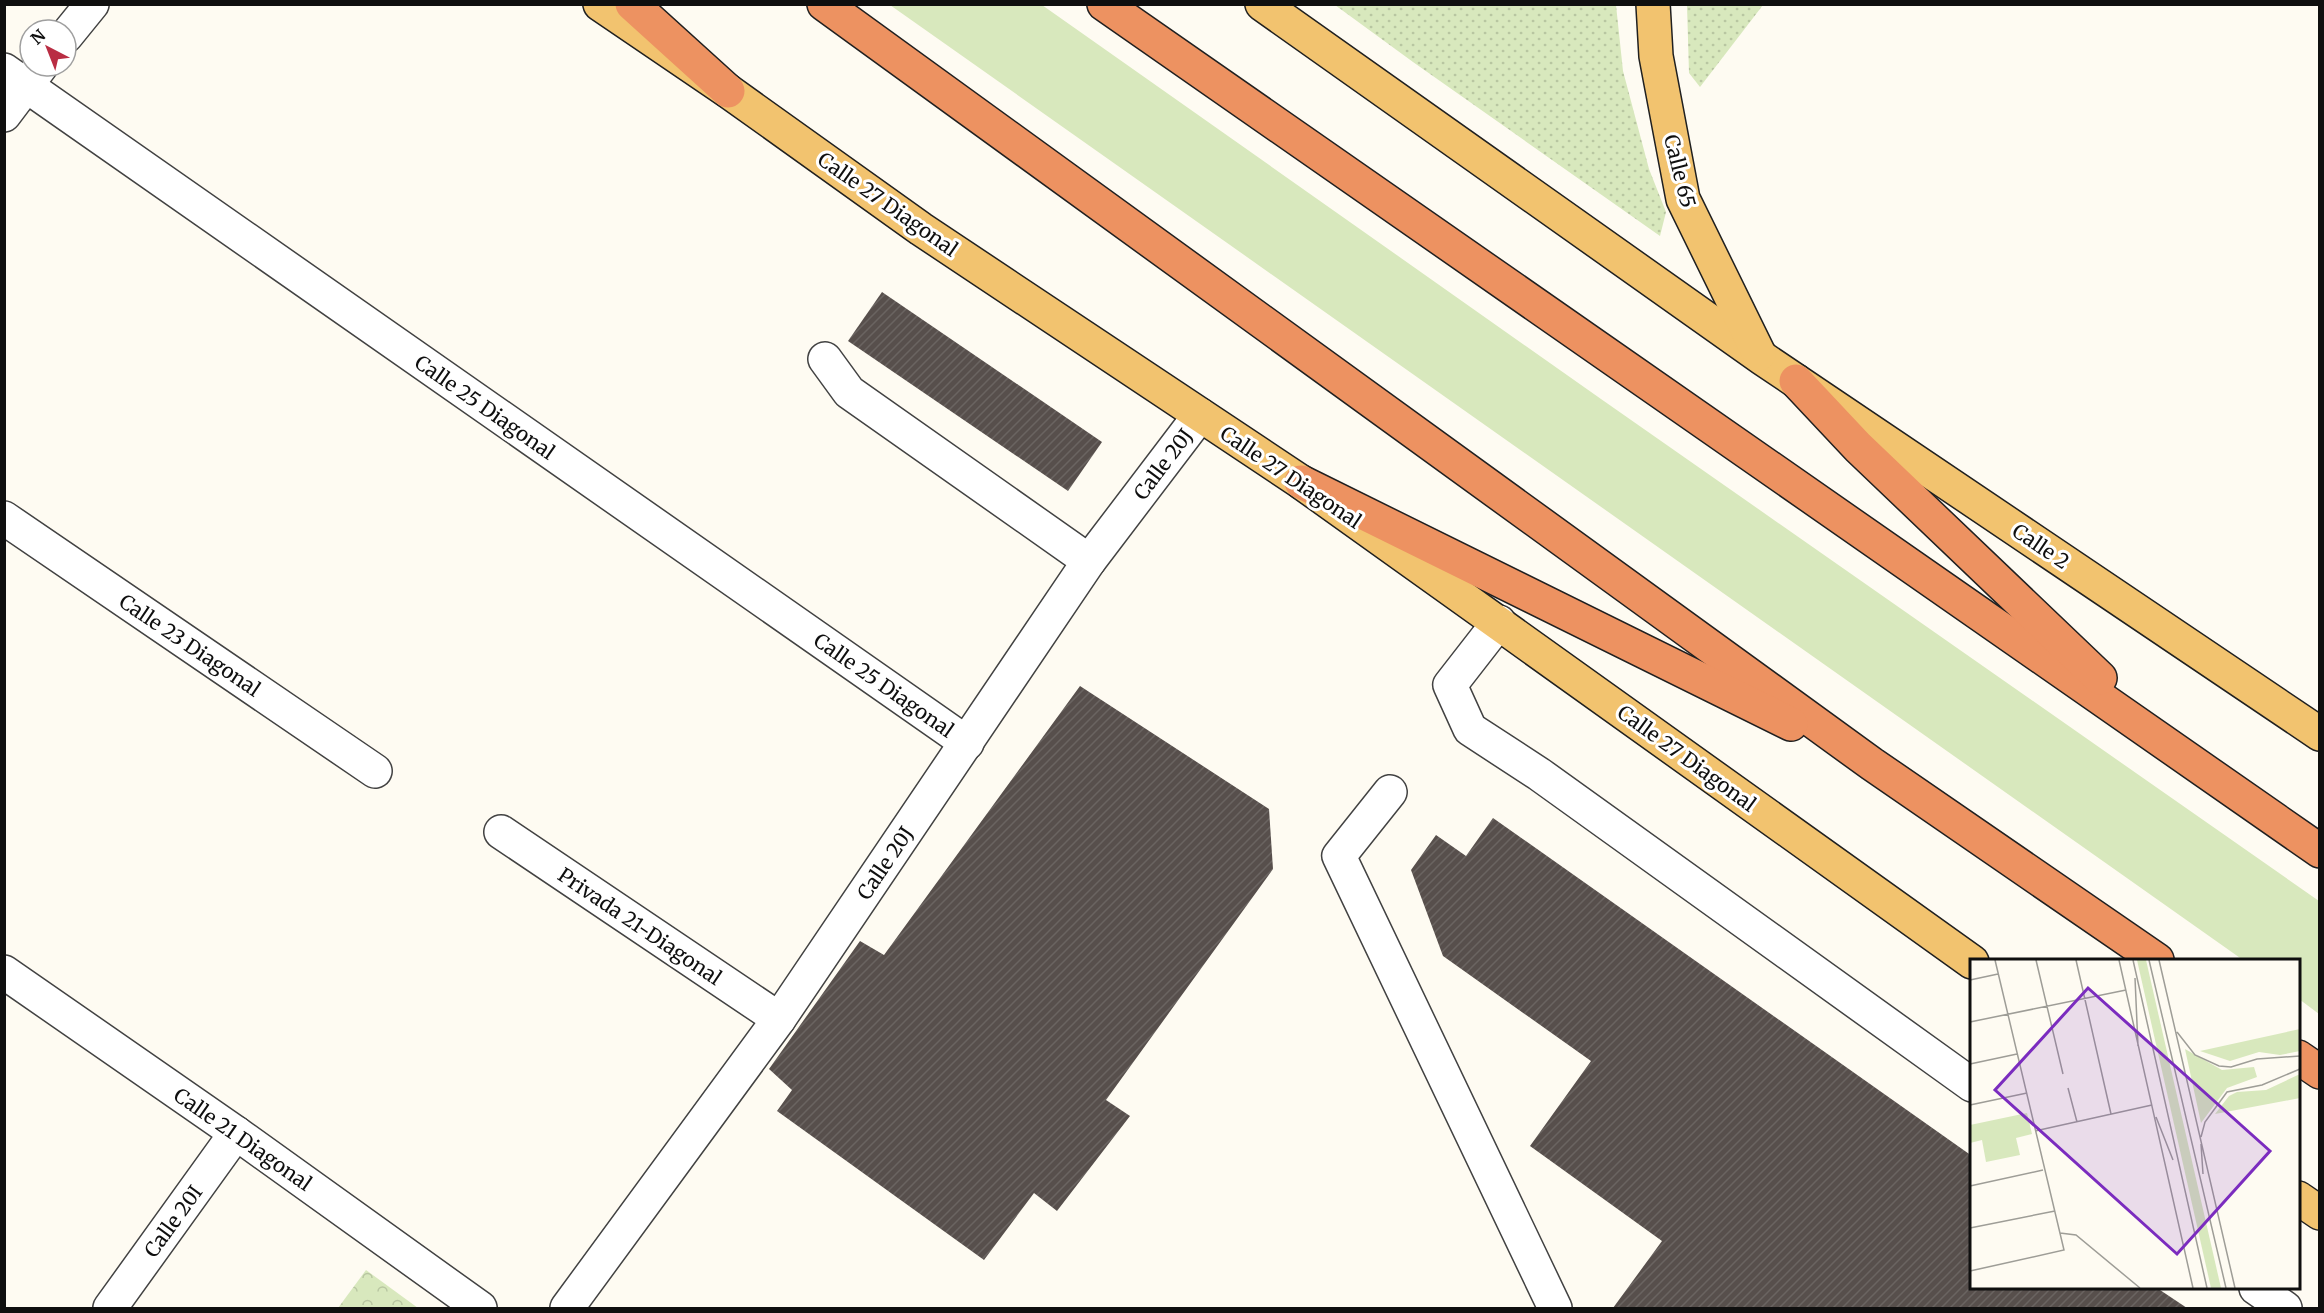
<svg xmlns="http://www.w3.org/2000/svg" width="2324" height="1313" font-family="Merriweather,serif">
<defs>
<pattern id="park-crowns" width="20" height="18" patternUnits="userSpaceOnUse" patternTransform="scale(1.5)"><rect width="20" height="18" fill="#d8e8bd"/><path d="M2 6a3 3 0 1 1 6 0M12 15a3 3 0 1 1 6 0" fill="none" stroke="#b8c6a1"/></pattern>
<pattern id="garden-dots" width="8" height="8" patternUnits="userSpaceOnUse" patternTransform="scale(1.5)"><rect width="8" height="8" fill="#d8e8bd"/><path d="M2 2h.1M6 6h.1" fill="none" stroke="#b8c6a1" stroke-width="1.8" stroke-linecap="round"/></pattern>
<pattern id="building-hatch" width="6" height="6" patternUnits="userSpaceOnUse" patternTransform="scale(1.5)"><rect width="6" height="6" fill="#574f4c"/><path d="M-1 1l2-2M0 6l6-6M5 7l2-2" fill="none" stroke="#6a6461"/></pattern>
</defs>
<rect width="100%" height="100%" fill="#fefbf2"/>
<polygon fill="#d8e8bd" points="890,5 1042,5 1601,399 2319,901 2319,1014 2299,999 2298,960 2243,960"/>
<polygon fill="url(#park-crowns)" points="366,1270 418,1308 338,1308"/>
<g fill="url(#garden-dots)">
<polygon points="1335,5 1616,5 1623,71 1649,169 1666,212 1660,236 1413,62"/>
<polygon points="1687,5 1763,5 1700,87 1689,73"/>
</g>
<g fill="url(#building-hatch)">
<polygon points="882,292 1102,442 1068,491 848,341"/>
<polygon points="1080,686 1269,809 1273,869 1106,1100 1130,1116 1057,1211 1034,1193 984,1260 777,1111 792,1090 769,1069 860,941 884,955"/>
<polygon points="1493,818 1972,1156 1972,1288 2157,1288 2187,1308 1613,1308 1662,1241 1530,1146 1591,1061 1443,956 1411,870 1436,835 1466,856"/>
</g>
<g fill="none" stroke-linecap="round" stroke-linejoin="round">
<g stroke="#424242" stroke-width="36">
<g id="minor">
<polyline points="66,36 92,4"/>
<polyline points="4,70 967,743"/>
<polyline points="4,115 41,66"/>
<polyline points="825,359 849,392 1089,561"/>
<polyline points="4,518 375,771"/>
<polyline points="1499,622 1450,685 1470,729 1539,774 1972,1085"/>
<polyline points="1390,792 1339,856 1555,1308"/>
<polyline points="501,832 779,1019"/>
<polyline points="4,972 236,1133 480,1308"/>
<polyline points="2256,1288 2285,1308"/>
<polyline points="110,1308 236,1133"/>
<polyline points="567,1308 779,1019 1089,561 1200,415"/>
</g>
</g>
<g stroke="#202020" stroke-width="36">
<g id="major">
<polyline points="600,4 728,91 921,229 1301,482 1972,962"/>
<polyline points="1262,4 1762,358 2320,734"/>
<polyline points="1653,4 1656,56 1683,199 1759,354"/>
<polyline points="2298,1198 2320,1213"/>
</g>
</g>
<g stroke="#202020" stroke-width="36">
<g id="highway">
<polyline points="632,4 728,91"/>
<polyline points="824,4 1872,764 2157,960"/>
<polyline points="1104,4 2320,851"/>
<polyline points="1796,381 1858,447 2100,678"/>
<polyline points="1301,482 1791,724"/>
<polyline points="2298,1057 2320,1072"/>
</g>
</g>
<use href="#minor" stroke="#fff" stroke-width="33"/>
<use href="#major" stroke="#f2c36f" stroke-width="33"/>
<use href="#highway" stroke="#ed9261" stroke-width="33"/>
</g>
<g text-anchor="middle" dominant-baseline="central" stroke-width="6" stroke-linejoin="round" paint-order="stroke">
<g font-size="20" fill="#0f0f0f" stroke="#fff">
<text transform="translate(1680 171) rotate(76)">Calle 65</text>
<text transform="translate(888 204) rotate(35)">Calle 27 Diagonal</text>
<text transform="translate(485 407) rotate(35)">Calle 25 Diagonal</text>
<text transform="translate(1163 464) rotate(-53)">Calle 20J</text>
<text transform="translate(1291 477) rotate(34)">Calle 27 Diagonal</text>
<text transform="translate(2041 546) rotate(34)">Calle 2</text>
<text transform="translate(190 645) rotate(34)">Calle 23 Diagonal</text>
<text transform="translate(884 685) rotate(35)">Calle 25 Diagonal</text>
<text transform="translate(1687 758) rotate(36)">Calle 27 Diagonal</text>
<text transform="translate(885 863) rotate(-56)">Calle 20J</text>
<text transform="translate(640 926) rotate(34)">Privada 21-Diagonal</text>
<text transform="translate(243 1139) rotate(35)">Calle 21 Diagonal</text>
<text transform="translate(173 1221) rotate(-54)">Calle 20I</text>
</g>
</g>
<g transform="translate(1970 959)">
<rect width="330" height="330" fill="#fefbf2"/>
<path d="M167 1H176L251 329H241Z" fill="#d8e8bd"/>
<path d="M57 154 62 175 46 179 50 196 16 203 12 181 0 184V166Z" fill="#d8e8bd"/>
<path d="M330 70V92L310 96 289 93 260 102 230 92ZM215 90 252 111 284 108 287 118 257 129 231 164ZM330 115V139L245 155 259 137 267 133 296 131Z" fill="#d8e8bd"/>
<path fill="none" stroke="#9e9d97" stroke-width="1.5" d="M66 1 93 115M106 1 141 155M149 1 223 329M163 1 237 329M179 1 256 329M189 1 265 329M165 19 168 87M0 21 28 15M0 63 156 31M207 73 225 96 249 107 261 108 287 100 330 97M0 105 47 95M98 129 107 163M0 146 57 134M186 158 203 201M65 172 182 146M231 178 235 163 257 133 292 126 330 110M231 185 233 215M0 227 73 211M0 269 85 252M90 274 106 276 170 329M0 312 94 291 25 1"/>
<path fill="#7b2cbf" fill-opacity="0.15" stroke="#7b2cbf" stroke-width="3" d="M118 29 300 192 207 295 25 131Z"/>
<rect width="330" height="330" fill="none" stroke="#0f0f0f" stroke-width="3"/>
</g>
<rect width="2324" height="1313" fill="none" stroke="#0f0f0f" stroke-width="12"/>
<g transform="translate(48 48) rotate(318)"><circle r="28" fill="#ffffff" stroke="#9f9f9f" stroke-width="1.5"/>
<path d="M0-4.5L10 22L0 15L-10 22Z" fill="#b92d43"/>
<text y="-9" font-size="16" font-weight="bold" text-anchor="middle" fill="#0f0f0f">N</text>
</g>
</svg>
